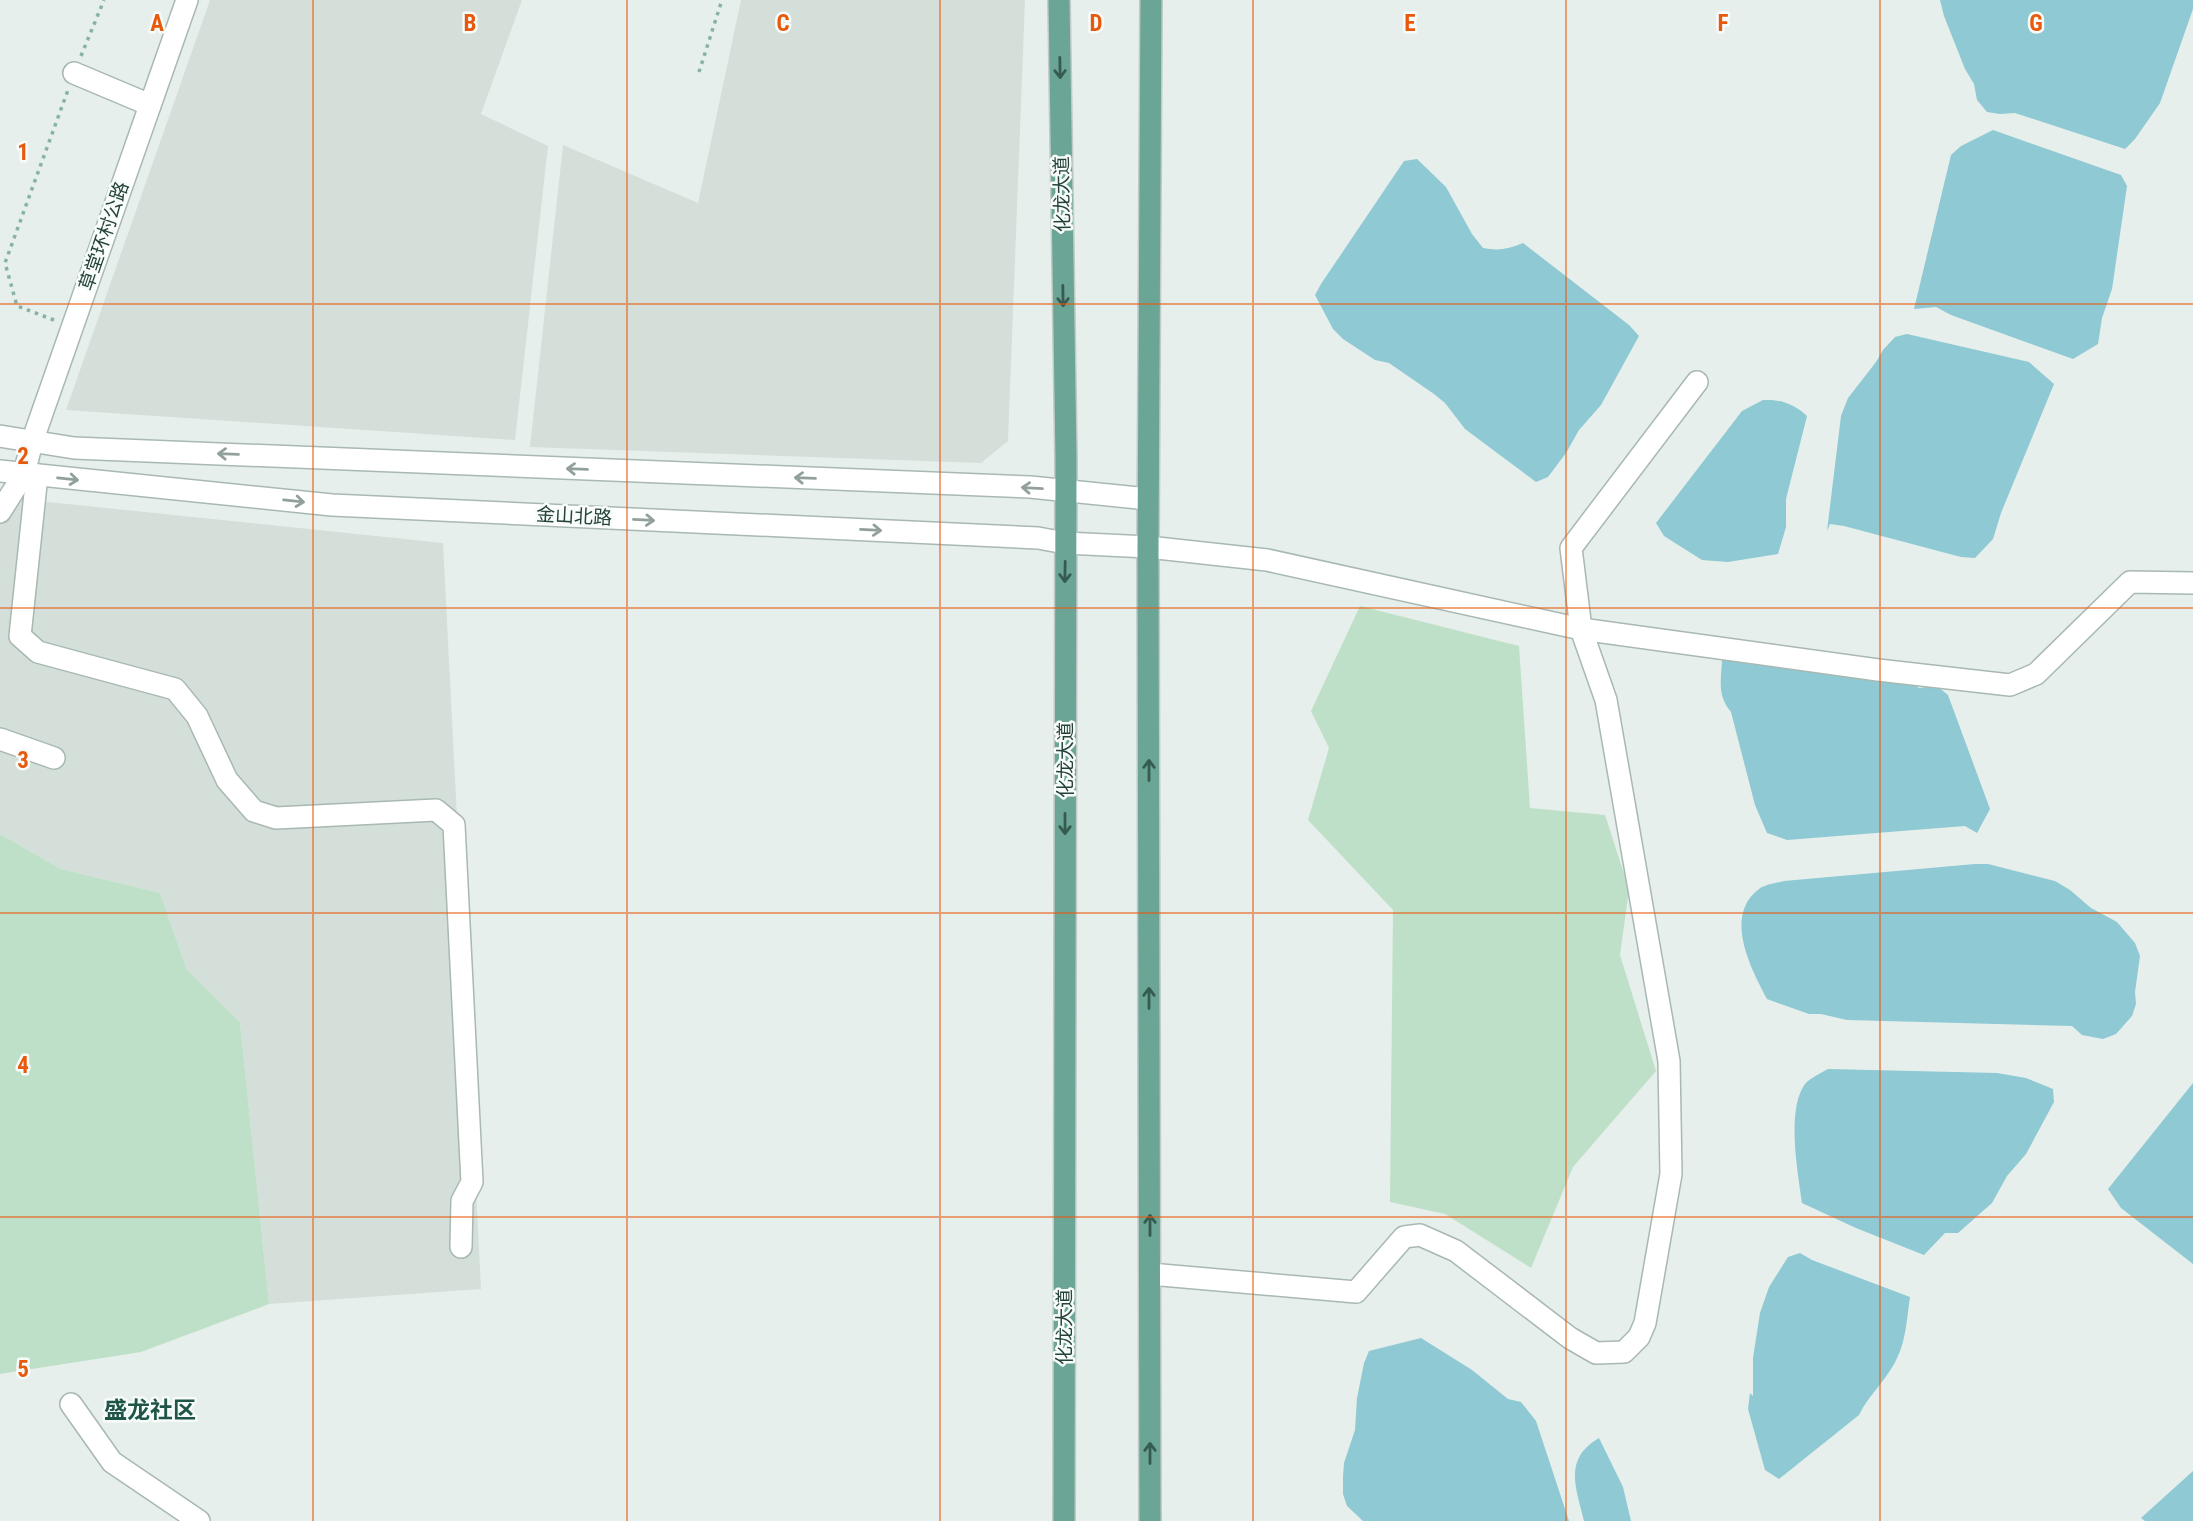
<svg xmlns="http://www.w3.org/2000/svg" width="2193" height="1521" font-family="'Roboto Condensed','Noto Sans SC',sans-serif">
<rect width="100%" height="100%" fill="#e6efeb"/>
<g fill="#d4dfda">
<polygon points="210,0 522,0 481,114 548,146 515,440 66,410"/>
<polygon points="741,0 1025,0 1008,441 981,463 530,447 563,145 698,203"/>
<polygon points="0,497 443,543 481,1289 269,1304 240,1022 187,970 160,893 61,869 0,834"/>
</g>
<g fill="#bfe0c8">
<polygon points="1360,606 1519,646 1530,808 1605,815 1629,889 1620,955 1656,1071 1573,1167 1531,1268 1445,1214 1390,1202 1393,910 1308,820 1329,748 1311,711"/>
<polygon points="0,834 61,869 160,893 187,970 240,1022 269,1304 141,1352 0,1374"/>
</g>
<g fill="#8ec9d4">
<polygon points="1940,0 2193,0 2193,9 2160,103 2135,139 2125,149 2015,113 2000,114 1987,112 1977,100 1974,84 1965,69 1944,16"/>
<polygon points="1993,130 2121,175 2127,186 2112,289 2102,318 2098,344 2073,359 1951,315 1936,307 1914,309 1951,155 1961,146"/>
<path d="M1417 159 1446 187 1472 234 1483 248C1498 251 1509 249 1523 243L1629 325 1639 336 1601 405 1579 430 1566 453 1548 477 1536 482 1465 429 1445 403 1434 394 1389 363 1375 360 1343 339 1333 329 1315 295 1321 284 1404 161Z"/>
<polygon points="1907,334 2029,362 2054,384 2001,513 1993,539 1975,558 1961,557 1844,526 1830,524 1827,531 1841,416 1848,398 1876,362 1883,350 1895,337"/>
<path d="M1763 400C1780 399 1794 404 1807 416L1786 499V527L1778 554 1728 562 1702 560 1664 536 1656 523 1742 411Z"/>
<path d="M1722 660 1856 661 1909 679 1919 688 1937 686 1948 695 1990 809 1977 833 1965 826 1787 840 1767 833 1755 805 1731 712C1717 695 1721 681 1722 660Z"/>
<path d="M1975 864H1988L2055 881 2070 890 2091 908 2117 922 2135 943 2140 956 2135 992 2136 1004 2132 1016 2116 1034 2103 1039 2082 1035 2072 1026 1847 1020 1821 1014H1809L1767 999C1751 969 1723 916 1759 889 1765 884 1777 883 1784 881Z"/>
<path d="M1828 1069 1997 1073 2026 1078 2053 1089 2054 1102 2026 1154 2007 1176 1992 1203 1958 1233H1945L1924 1255 1856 1228 1802 1203C1798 1173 1786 1110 1805 1084 1810 1078 1821 1073 1828 1069Z"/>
<polygon points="2193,1083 2193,1264 2121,1208 2108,1189"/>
<path d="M1800 1253 1812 1260 1910 1297C1907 1317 1906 1339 1898 1356 1889 1378 1869 1394 1859 1415L1779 1479 1765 1470 1748 1409 1750 1393 1753 1396V1358L1760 1313 1769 1287 1788 1257Z"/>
<polygon points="1421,1338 1472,1370 1508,1399 1521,1402 1536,1421 1569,1521 1363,1521 1347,1506 1343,1494 1343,1477 1344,1463 1355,1430 1357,1398 1364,1363 1369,1351"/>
<path d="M1599 1438 1623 1487 1631 1521H1584C1576 1487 1563 1459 1599 1438Z"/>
<polygon points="2193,1471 2193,1521 2145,1521 2141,1518"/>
</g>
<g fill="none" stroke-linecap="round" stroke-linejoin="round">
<g stroke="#a8b8b2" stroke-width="24">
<g id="minor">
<polyline points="74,73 150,105"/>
<polyline points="0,436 74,448 1030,487 1148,499"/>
<polyline points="0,471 332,505 1038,538 1065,543 1148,547 1267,560 1581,629 1878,670 2010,685 2036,674 2130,582 2193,583"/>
<polyline points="37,475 20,636 38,652 175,689 197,716 227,780 254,811 276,818 436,810 454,825 472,1182 462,1201 461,1247"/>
<polyline points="0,512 24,474 32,442 187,0"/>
<polyline points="0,739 54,758"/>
<polyline points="1150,1274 1356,1292 1404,1237 1420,1235 1456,1251 1570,1338 1596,1353 1624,1352 1639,1337 1645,1323 1671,1174 1669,1061 1606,700 1581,629 1571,548 1697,382"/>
<polyline points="71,1404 112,1462 199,1521"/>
</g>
</g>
<g stroke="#c2cac8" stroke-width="24">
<g id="major">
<polyline points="1059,0 1066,459 1064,1521"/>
<polyline points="1150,1521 1148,547 1151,0"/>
</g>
</g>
<g stroke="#86b3a5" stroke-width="3.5" stroke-dasharray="3.5 5" stroke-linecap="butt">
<polyline points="81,56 104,0"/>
<polyline points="699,72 722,0"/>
<polyline points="54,320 17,306 5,263 68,90"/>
</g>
<use href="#minor" stroke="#fff" stroke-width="21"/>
<use href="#major" stroke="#6aa596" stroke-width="21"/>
</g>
<defs><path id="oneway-shaft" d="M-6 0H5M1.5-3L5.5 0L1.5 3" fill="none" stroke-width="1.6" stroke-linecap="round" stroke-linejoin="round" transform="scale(1.75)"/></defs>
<g stroke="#365b51">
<use href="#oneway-shaft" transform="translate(1060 68) rotate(89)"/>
<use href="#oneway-shaft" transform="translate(1063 296) rotate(89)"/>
<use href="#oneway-shaft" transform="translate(1065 572) rotate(91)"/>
<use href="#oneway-shaft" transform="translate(1149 770) rotate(-90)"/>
<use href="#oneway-shaft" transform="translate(1065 824) rotate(90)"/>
<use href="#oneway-shaft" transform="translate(1149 998) rotate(-90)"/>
<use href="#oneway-shaft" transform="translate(1150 1225) rotate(-90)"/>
<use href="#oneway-shaft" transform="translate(1150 1453) rotate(-90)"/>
</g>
<g stroke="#92a09c">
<use href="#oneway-shaft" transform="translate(228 454) rotate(-178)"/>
<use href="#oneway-shaft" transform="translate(577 469) rotate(-178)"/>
<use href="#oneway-shaft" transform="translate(805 478) rotate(-178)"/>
<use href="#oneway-shaft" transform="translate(68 479) rotate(6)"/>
<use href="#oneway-shaft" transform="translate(1032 488) rotate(-177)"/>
<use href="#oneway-shaft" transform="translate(294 501) rotate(6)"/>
<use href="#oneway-shaft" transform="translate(644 520) rotate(3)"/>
<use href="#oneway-shaft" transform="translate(871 530) rotate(3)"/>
</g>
<path fill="none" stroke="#e8590c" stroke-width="2" stroke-opacity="0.55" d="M313 0V1521M627 0V1521M940 0V1521M1253 0V1521M1566 0V1521M1880 0V1521M0 304H2193M0 608H2193M0 913H2193M0 1217H2193"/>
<g text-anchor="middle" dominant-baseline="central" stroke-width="5" stroke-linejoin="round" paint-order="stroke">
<g font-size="19" fill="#24423a" stroke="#f7fbf9">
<text transform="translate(1062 194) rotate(-91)">化龙大道</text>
<text transform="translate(104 236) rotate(-71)">草堂环村公路</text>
<text transform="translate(574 516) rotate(3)">金山北路</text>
<text transform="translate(1065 760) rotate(-90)">化龙大道</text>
<text transform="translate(1064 1327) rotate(-90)">化龙大道</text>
</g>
<g font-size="23" font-weight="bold" fill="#1f5548" stroke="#f7fbf9">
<text x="150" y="1410">盛龙社区</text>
</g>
</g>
<g font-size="23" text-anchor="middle" font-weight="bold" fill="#e8590c" stroke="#f7fbf9" stroke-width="5" stroke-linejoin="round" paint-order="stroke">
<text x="157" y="31">A</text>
<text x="470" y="31">B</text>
<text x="783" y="31">C</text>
<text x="1096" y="31">D</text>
<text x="1410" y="31">E</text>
<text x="1723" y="31">F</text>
<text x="2036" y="31">G</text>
<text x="23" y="160">1</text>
<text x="23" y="464">2</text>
<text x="23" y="768">3</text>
<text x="23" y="1073">4</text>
<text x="23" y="1377">5</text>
</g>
</svg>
